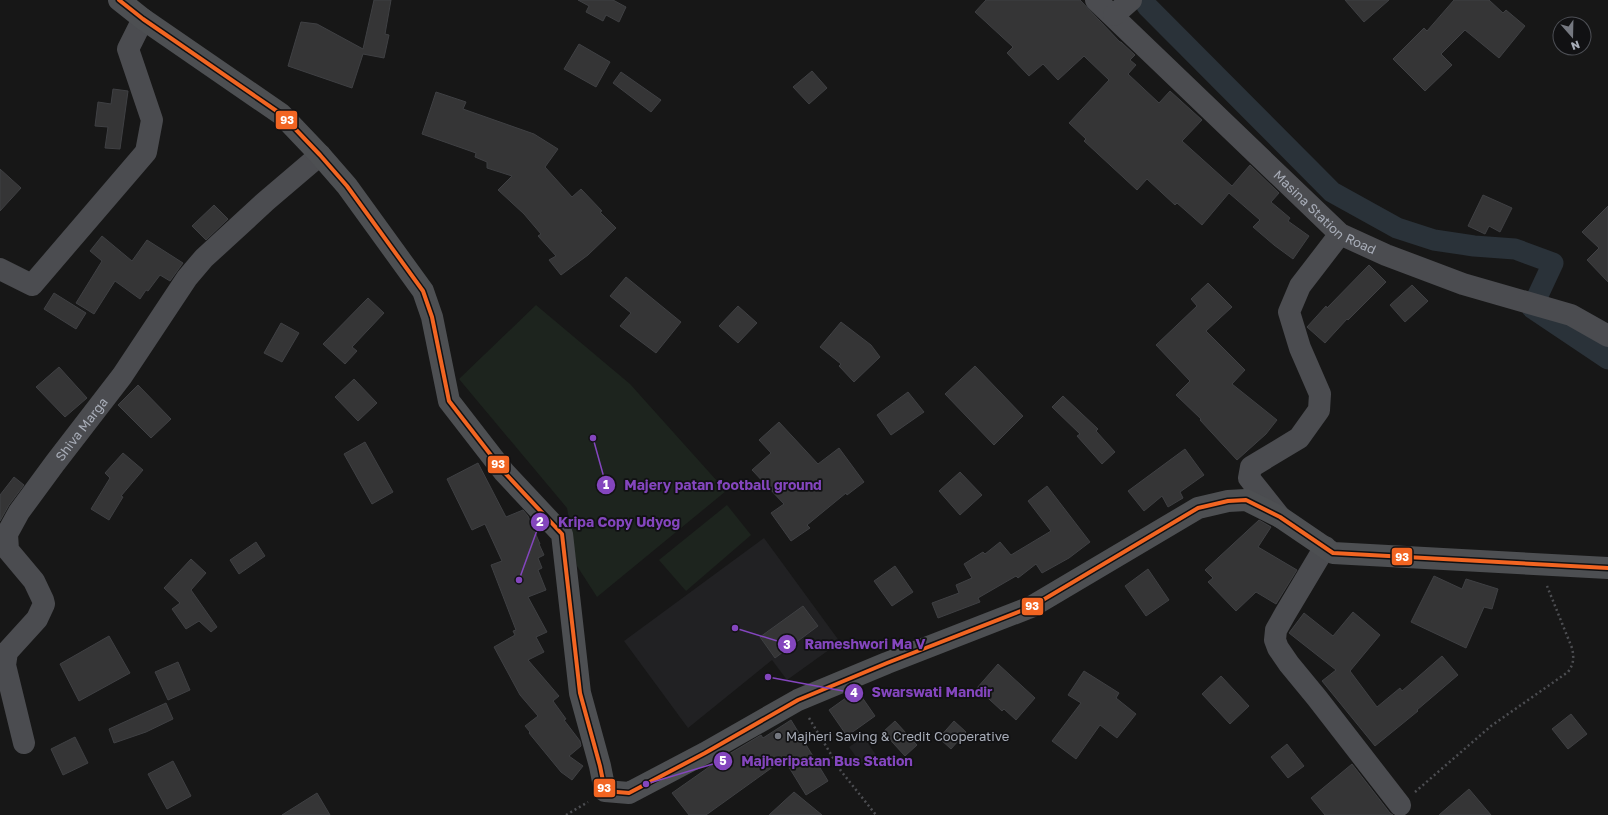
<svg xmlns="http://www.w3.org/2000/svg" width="1608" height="815" font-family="'Golos Text',sans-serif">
<rect width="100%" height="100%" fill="#171717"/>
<g fill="#212123">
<polygon points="764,538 840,642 787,680 772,660 688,728 624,641"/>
<polygon points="864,737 876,755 862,765 849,747"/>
</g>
<g fill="#1d241e">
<polygon points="536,305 630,384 726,491 597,597 577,566 567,508 459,379"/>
<polygon points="727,505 751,535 686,591 659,560"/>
</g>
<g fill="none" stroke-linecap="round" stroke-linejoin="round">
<polyline stroke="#2a3239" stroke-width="21" points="1147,6 1332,192 1397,228 1434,240 1474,246 1515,249 1553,263 1532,308 1608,359"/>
</g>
<g fill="#353536" stroke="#3f4043">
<polygon points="374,0 391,0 385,34 389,35 384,58 363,54 352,88 288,66 301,22 317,24 363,49"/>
<polygon points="578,0 613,0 626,7 619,22 606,15 603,21 586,12 589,6"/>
<polygon points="986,0 1080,0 1120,42 1121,42 1135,55 1130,60 1136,65 1128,74 1159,103 1170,91 1202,120 1182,141 1232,186 1250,165 1279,193 1271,202 1290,218 1288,221 1309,236 1293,259 1274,245 1253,227 1260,220 1229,193 1202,225 1177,203 1175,205 1147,179 1137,190 1084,141 1086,139 1069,123 1109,80 1084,56 1058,80 1043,64 1029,76 1007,53 1013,47 975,12"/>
<polygon points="1345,0 1389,0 1364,22"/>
<polygon points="1454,0 1489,0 1503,13 1506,10 1525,26 1499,58 1465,30 1441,54 1452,65 1425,91 1393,59 1424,28 1427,31"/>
<polygon points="579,44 610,62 596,87 564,69"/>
<polygon points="812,71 827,88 809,104 793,87"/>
<polygon points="621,72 661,100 651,112 613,83"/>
<polygon points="113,89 128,91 120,149 105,148 108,127 95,126 98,102 111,104"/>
<polygon points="436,92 466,102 463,109 534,134 558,149 545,167 572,197 581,189 602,211 600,212 616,228 588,255 561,275 549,260 556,256 538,236 541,234 524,214 498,190 512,176 487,168 487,162 475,157 476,153 422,134"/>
<polygon points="0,169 21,188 0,211"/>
<polygon points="1483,195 1512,208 1500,232 1489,226 1485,234 1468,226"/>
<polygon points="214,205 228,219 206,240 192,226"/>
<polygon points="1608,206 1608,282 1587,260 1599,248 1582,232"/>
<polygon points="102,236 132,261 147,240 183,263 170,281 160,275 148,291 146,290 140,299 115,281 94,314 76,303 102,261 90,251"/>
<polygon points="1369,265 1386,282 1348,320 1347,319 1325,343 1307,327 1326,306 1327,308"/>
<polygon points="626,277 681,322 656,353 620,326 631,313 610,296"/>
<polygon points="1208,283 1232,307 1206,331 1245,370 1232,384 1277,420 1266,434 1237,460 1200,420 1201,419 1176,395 1190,381 1156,345 1197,306 1191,299"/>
<polygon points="1412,285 1428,301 1405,322 1390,305"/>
<polygon points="54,293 86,313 76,329 44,309"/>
<polygon points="368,298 384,313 352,347 357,351 345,364 323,344"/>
<polygon points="738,306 757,323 738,343 719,326"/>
<polygon points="841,322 871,345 880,357 854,382 839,366 841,364 820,347"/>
<polygon points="281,323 299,333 282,362 264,353"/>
<polygon points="975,366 1023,416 994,445 945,394"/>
<polygon points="59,367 87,398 65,417 36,387"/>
<polygon points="354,379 377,403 358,421 335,397"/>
<polygon points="138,385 171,419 151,438 118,405"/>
<polygon points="908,392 924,412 891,435 877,415"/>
<polygon points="1063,396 1098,429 1096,431 1115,452 1102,464 1077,436 1080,434 1052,407"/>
<polygon points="779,422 818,464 839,448 864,482 847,495 846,493 807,525 810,528 791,541 771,513 784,504 752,470 771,453 759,440"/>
<polygon points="365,442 393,492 372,504 344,454"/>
<polygon points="1185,449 1204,475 1180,492 1183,498 1168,507 1162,496 1144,511 1128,491"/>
<polygon points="123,453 143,470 121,496 123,497 109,520 91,509 110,478 105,473"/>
<polygon points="478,463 506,517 523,510 528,516 540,544 539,544 544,555 538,558 542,568 538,570 546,590 528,597 547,632 536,637 544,652 528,660 559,696 553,701 566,719 564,720 580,741 581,746 569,756 583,766 572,780 561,772 529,733 530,732 525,726 538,716 520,695 494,647 515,635 513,631 516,630 491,565 502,561 485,524 472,530 447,479"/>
<polygon points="960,472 982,495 960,515 939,491"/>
<polygon points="14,477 24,485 9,505 0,521 0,495"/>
<polygon points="1047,486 1090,542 1069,558 1042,573 1036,564 1018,578 1016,576 978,598 980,602 938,618 932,603 959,593 956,585 972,578 964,564 983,552 985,554 1000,542 1011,555 1051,531 1028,501"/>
<polygon points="1259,520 1271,527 1258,547 1297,570 1276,604 1256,592 1236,611 1208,582 1213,578 1205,570"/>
<polygon points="256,542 265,556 239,574 230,560"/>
<polygon points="191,559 206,573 191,590 217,627 211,632 199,621 186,629 172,609 180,603 164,588"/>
<polygon points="895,566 913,592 892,606 874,581"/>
<polygon points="1148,569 1169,600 1146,616 1125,586"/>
<polygon points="1434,576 1462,589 1466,579 1498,589 1492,609 1484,607 1466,648 1411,622"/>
<polygon points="803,606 818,626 775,658 760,637"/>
<polygon points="1353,612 1380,635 1350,671 1377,707 1400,688 1402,691 1442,656 1458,675 1417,710 1418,711 1375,746 1322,681 1336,670 1289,633 1304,613 1333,636"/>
<polygon points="109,636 130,673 79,701 60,664"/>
<polygon points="178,662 190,690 168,700 155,672"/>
<polygon points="998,664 1035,698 1016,720 1004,709 1002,711 977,688"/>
<polygon points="1084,671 1119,693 1116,698 1136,714 1117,738 1100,725 1076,759 1052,741 1081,703 1068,695"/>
<polygon points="1221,676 1249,706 1230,724 1202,694"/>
<polygon points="857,690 875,716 847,736 829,710"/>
<polygon points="166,703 173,719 146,732 114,743 109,729"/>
<polygon points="1571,714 1587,734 1568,749 1552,729"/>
<polygon points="791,720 828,781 806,795 784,759 706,815 689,815 672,793 719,760 761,735 763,738"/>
<polygon points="895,721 917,745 905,756 883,732"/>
<polygon points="954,721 966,732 951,749 939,738"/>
<polygon points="75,737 88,763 63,775 51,749"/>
<polygon points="1287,744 1304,766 1288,778 1271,757"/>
<polygon points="173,761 191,796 167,809 148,774"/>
<polygon points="1352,764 1390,813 1393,815 1325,815 1311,798"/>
<polygon points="1469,789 1491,815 1439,815"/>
<polygon points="794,792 822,815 769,815"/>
<polygon points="317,793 330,815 282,815"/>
</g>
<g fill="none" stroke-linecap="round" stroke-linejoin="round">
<g stroke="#4d4e52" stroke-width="2.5" stroke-dasharray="2 3" stroke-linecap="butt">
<polyline points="809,718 841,771 876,815"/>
<path d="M1415 792 1491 726 1568 672C1574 664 1574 657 1572 648L1547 586"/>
<polyline points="566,815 588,802"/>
</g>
<g stroke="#4b4c50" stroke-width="22">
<path id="s1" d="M1096 0 1340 234 1386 255 1463 284 1571 315 1608 336"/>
<polyline points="1114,15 1131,0"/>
<polyline points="0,269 32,285 146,152 152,120 128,49 143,19"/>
<polyline points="1280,517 1249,478 1251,467 1299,438 1319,410 1320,394 1300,348 1289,312 1300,286 1340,234"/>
<polyline points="1325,547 1285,614 1276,630 1275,640 1278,648 1289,664 1317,698 1400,805"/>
<path id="s2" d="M24 743 5 665 7 652 37 619 44 604 43 600 34 581 8 550 7 534 19 512 55 463 122 376 187 278 204 258 266 201 320 155"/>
</g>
<polyline stroke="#4d4f52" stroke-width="22" points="119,0 143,19 281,114 320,155 347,186 423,291 432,317 449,401 504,472 562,534 580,693 600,766 605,791 629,793 705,753 798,700 887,663 1031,607 1198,508 1228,501 1246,500 1280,517 1333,553 1608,568"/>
<g stroke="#111113" stroke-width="7">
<polyline id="bus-1" points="119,0 143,19 281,114 320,155 347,186 423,291 432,317 449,401 504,472 562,534 580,693 600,766 605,791 629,793 705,753 798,700 887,663 1031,607 1198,508 1228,501 1246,500 1280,517 1333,553 1608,568"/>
</g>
<use href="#bus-1" stroke="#f26522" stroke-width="4"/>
</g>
<circle fill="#757880" stroke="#111113" stroke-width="1.5" cx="778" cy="736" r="4"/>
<g text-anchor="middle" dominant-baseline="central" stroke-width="3.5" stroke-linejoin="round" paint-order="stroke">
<g font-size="13" fill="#a8adb8" stroke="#111113">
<text stroke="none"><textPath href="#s1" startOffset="313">Masina Station Road</textPath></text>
<text stroke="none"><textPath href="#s2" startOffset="365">Shiva Marga</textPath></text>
</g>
<g font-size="13" fill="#a8adb8" stroke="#111113" text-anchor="start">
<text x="786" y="736">Majheri Saving &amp; Credit Cooperative</text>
</g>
</g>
<path fill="none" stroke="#8446be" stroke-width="1.5" d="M593 438L606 485M519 580L540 522M735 628L787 644M768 677L854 693M646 784L723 761"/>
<g fill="#8446be" stroke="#111113" stroke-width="1.5">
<circle cx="593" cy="438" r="4"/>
<circle cx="519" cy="580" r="4"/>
<circle cx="735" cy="628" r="4"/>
<circle cx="768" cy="677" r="4"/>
<circle cx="646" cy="784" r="4"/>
<circle cx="606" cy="485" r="10"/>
<circle cx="540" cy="522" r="10"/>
<circle cx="787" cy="644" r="10"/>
<circle cx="854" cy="693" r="10"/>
<circle cx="723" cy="761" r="10"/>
</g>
<g font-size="12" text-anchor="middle" font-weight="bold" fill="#fff">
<text x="606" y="489">1</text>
<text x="540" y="526">2</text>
<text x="787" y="649">3</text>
<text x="854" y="697">4</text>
<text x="723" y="765">5</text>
</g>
<g font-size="14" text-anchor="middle" font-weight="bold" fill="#8446be" stroke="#111113" stroke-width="3.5" stroke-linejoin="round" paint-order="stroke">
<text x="723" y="490">Majery patan football ground</text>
<text x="619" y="527">Kripa Copy Udyog</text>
<text x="865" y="649">Rameshwori Ma V</text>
<text x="932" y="697">Swarswati Mandir</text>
<text x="827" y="766">Majheripatan Bus Station</text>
</g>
<g stroke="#111113" stroke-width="1.5">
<rect x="275" y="110" width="23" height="20" rx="4" fill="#f26522"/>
<rect x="487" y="455" width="23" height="19" rx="4" fill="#f26522"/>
<rect x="1391" y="547" width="22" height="19" rx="4" fill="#f26522"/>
<rect x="1021" y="597" width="23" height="19" rx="4" fill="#f26522"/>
<rect x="593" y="778" width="23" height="20" rx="4" fill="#f26522"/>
</g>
<g font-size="11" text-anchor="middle" font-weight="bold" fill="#fff">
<text x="287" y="124">93</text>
<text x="498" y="468">93</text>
<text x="1402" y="561">93</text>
<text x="1032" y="610">93</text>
<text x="604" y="792">93</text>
</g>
<g transform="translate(1572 36) rotate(160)"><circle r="19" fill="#111113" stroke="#4d4f55"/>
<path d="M0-3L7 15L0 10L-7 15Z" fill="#757880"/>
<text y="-6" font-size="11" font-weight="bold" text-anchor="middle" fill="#a8adb8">N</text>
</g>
</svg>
